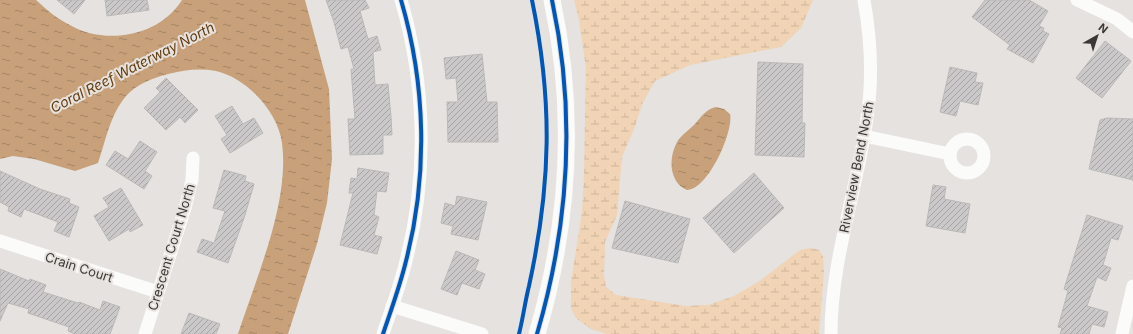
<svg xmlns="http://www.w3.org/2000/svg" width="1133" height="334" font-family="Inter,sans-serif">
<defs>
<pattern id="wetland-marsh" width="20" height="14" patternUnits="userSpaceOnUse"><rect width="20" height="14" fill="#f1d3b5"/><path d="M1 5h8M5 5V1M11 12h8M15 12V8" fill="none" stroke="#cfb69c"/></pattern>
<pattern id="water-ripples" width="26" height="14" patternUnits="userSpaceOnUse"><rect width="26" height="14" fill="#c8a17a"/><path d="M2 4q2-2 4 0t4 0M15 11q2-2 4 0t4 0" fill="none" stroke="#a38465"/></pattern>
<pattern id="building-hatch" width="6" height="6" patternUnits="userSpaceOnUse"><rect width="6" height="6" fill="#cac8c8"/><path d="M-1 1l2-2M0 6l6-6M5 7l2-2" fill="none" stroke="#a5a3a3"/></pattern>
</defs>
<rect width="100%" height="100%" fill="#e5e2df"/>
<polygon fill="url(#wetland-marsh)" points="574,0 813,0 801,28 781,47 690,65 655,81 643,102 634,129 622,157 617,215 605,242 604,275 606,287 616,295 686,306 708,305 734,296 758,282 800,250 811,248 819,250 823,256 824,271 819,334 607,334 591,329 577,319 571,309 571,282 582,212 584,176 586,68 579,20"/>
<g fill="url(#water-ripples)">
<path d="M0 0H36C46 9 56 18 68 24 104 46 159 37 182 0H305L329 89 332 159 327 203 317 244 288 334H238C256 278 290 202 282 143 278 112 247 78 216 71 200 68 184 70 168 74 153 78 137 84 126 96 110 115 106 140 98 163L75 171 34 159 13 156 0 159Z"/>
<path d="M716 107 724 109 730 114C734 131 708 190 687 190 668 182 668 155 679 139 683 134 690 129 695 124 701 117 706 109 716 107Z"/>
</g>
<g fill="url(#building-hatch)" stroke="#bbb9b8">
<polygon points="57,0 85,0 74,14"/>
<polygon points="105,0 147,0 149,10 107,16"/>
<polygon points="326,0 365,0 369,8 360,11 368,39 377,36 381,50 373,52 375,85 388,84 391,117 392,135 383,135 383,154 350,155 348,119 355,119 351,69 354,69 348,47 341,49 334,22"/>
<polygon points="985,0 1029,0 1048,11 1039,26 1044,28 1043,31 1049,34 1033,63 1007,49 1010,45 972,17"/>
<polygon points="1105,41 1131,61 1102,98 1076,78"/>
<polygon points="482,54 487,102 497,102 498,142 448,142 447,102 458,102 456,78 446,79 444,58"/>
<polygon points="758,62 803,64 802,123 805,123 804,157 755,155"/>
<polygon points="950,67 977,73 975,82 983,83 978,105 960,101 956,116 940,112"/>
<polygon points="166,78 198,110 185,123 180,117 166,130 144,108 160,92 156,88"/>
<polygon points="232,106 243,124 254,118 263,133 230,153 221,139 227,135 215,116"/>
<polygon points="1107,118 1133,119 1133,180 1089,169 1100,120"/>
<polygon points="140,141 157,152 145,171 152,176 144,189 106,165 115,151 128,159"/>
<polygon points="358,168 389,173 386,192 377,191 374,215 379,217 374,235 382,237 377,254 340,245 353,193 349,193 351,178 357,179"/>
<polygon points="224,170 246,176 245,181 254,184 245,215 228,263 197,252 202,239 214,243 225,211 213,208"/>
<polygon points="0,171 40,189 70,199 69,203 79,207 69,237 54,231 58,222 24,209 21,217 8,211 9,207 0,202"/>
<polygon points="754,173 784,208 734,253 703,218"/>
<polygon points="933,185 946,187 944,199 970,204 965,233 926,226"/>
<polygon points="121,188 143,225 130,232 129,229 109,241 94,216 109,207 103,198"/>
<polygon points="457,196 487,202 478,240 451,234 453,226 441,223 445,203 455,206"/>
<polygon points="625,201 690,219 678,263 612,248"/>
<polygon points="1087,215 1123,226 1118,240 1111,238 1103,265 1111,268 1106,281 1097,277 1087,306 1108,312 1104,327 1092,324 1089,334 1060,334 1062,328 1058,327 1068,291 1064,289"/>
<polygon points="456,251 479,260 475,270 485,274 479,289 462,283 457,295 441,289"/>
<polygon points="0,269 29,281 30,279 46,285 43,292 78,303 79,302 100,310 103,301 120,307 110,334 75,334 68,331 69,327 28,313 29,309 8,303 0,321"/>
<polygon points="189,313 220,324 216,334 181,334"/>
</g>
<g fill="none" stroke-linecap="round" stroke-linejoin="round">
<g stroke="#fbfbfa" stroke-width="13">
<polyline points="1077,0 1117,19 1133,32"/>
<polyline points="864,136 950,154"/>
<circle cx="967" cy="156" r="17"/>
<polyline points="0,241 158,292"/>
<polyline points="392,306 482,334"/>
<polyline points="145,334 185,208 192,180 193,158"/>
<path d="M383 334C391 310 400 286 406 261 428 176 426 85 401 0"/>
<path d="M831 334C831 260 857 191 867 118 873 79 871 39 864 0"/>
<polyline points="1122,334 1133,286"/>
</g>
<path stroke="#fbfbfa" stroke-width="17" d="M537 334C569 225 576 112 552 0"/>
<g stroke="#e7e2dd" stroke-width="6">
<g id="cycleway">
<path d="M383 334C391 310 400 286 406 261 428 176 426 85 401 0"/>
<path d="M519 334C523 318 525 302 529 286 551 185 553 102 532 0"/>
<path d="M537 334C569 225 576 112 552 0"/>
</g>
</g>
<use href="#cycleway" stroke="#0057b8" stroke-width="4"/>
</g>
<g text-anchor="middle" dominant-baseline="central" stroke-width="4" stroke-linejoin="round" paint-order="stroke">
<g font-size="13" fill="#3a3836" stroke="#e7e2dd">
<text transform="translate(856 167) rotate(-79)">Riverview Bend North</text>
<text transform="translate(171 247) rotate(-73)">Crescent Court North</text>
<text transform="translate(79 267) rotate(18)">Crain Court</text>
</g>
<g font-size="14" font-style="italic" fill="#623c11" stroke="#e7e2dd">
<text transform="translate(132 67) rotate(-27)">Coral Reef Waterway North</text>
</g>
</g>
<g transform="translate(1097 36) rotate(39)" stroke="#e7e2dd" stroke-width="3" paint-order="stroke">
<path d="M0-3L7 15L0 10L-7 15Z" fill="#3a3836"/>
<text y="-6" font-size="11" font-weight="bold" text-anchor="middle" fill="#3a3836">N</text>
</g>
</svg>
